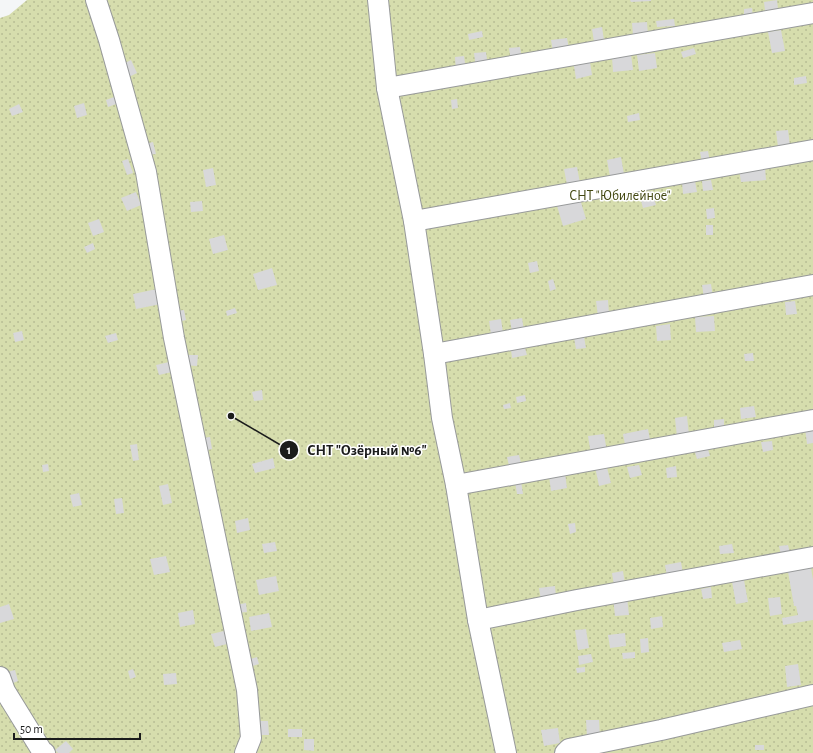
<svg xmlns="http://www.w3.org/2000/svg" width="813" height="753" font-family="'Alegreya Sans',sans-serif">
<defs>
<pattern id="park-dots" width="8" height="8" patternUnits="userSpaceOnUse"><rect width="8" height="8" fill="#d6ddad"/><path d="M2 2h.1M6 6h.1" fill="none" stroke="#b7bd94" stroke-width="1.8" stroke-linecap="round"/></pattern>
</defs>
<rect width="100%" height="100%" fill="#f4f6f7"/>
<polygon fill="url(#park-dots)" points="27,0 813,0 813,753 0,753 0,18 9,15"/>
<g fill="#d8d8da">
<polygon points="630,0 651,0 651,1 631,2"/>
<polygon points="777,0 778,9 765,11 764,2"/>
<polygon points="752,8 753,18 744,19 744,9"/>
<polygon points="674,19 675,26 657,27 656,21"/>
<polygon points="647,22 648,35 633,36 632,23"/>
<polygon points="602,27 604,40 594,42 592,29"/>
<polygon points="781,30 785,51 772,53 768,32"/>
<polygon points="482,31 483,37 469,40 468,34"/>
<polygon points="567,38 569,49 553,52 551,40"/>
<polygon points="520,47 522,60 511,61 509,48"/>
<polygon points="694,48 696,54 683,58 681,52"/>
<polygon points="486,52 488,67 476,69 474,53"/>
<polygon points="655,53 657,68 639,71 637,55"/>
<polygon points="631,54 633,70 613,72 612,57"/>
<polygon points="464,56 466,70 456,72 455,57"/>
<polygon points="131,60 137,73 129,77 123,64"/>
<polygon points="590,62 592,75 576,79 574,66"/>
<polygon points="806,76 807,83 794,85 794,78"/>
<polygon points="122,94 124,101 108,107 106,100"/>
<polygon points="457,99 458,108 452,109 451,100"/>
<polygon points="84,103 87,115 77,118 74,106"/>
<polygon points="19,104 23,112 12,116 9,109"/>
<polygon points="639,113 640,120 628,122 627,116"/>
<polygon points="788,130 790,146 778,147 776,131"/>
<polygon points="153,142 156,154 148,155 145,144"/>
<polygon points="708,151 710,162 702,163 700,152"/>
<polygon points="621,157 625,180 611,182 607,160"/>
<polygon points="128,159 133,173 127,175 122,161"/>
<polygon points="577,167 580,183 567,185 564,169"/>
<polygon points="765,167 766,180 741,182 739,169"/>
<polygon points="213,168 216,185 206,187 203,170"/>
<polygon points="711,180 713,190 703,191 702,181"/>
<polygon points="695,181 697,192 683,194 682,183"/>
<polygon points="652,191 656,205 643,208 639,194"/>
<polygon points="136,192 141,205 127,211 121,198"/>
<polygon points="580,199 586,219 563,226 557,206"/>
<polygon points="202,201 203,211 191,212 190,202"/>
<polygon points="714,208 715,218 707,219 706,209"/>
<polygon points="99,219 104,232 93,236 88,223"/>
<rect x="706" y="225" width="7" height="10"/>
<polygon points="224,235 228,250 213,254 209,239"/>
<polygon points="93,243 95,249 87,253 84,247"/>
<polygon points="537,261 539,271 530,273 528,263"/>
<polygon points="272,268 277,285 258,290 253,274"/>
<polygon points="553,279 556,289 550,291 548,281"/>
<polygon points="711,284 713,297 704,298 702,285"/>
<polygon points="157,289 161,304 136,309 133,294"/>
<polygon points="608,300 609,315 598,317 596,301"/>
<polygon points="795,301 797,314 786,315 785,302"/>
<polygon points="235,308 237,313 227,316 226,311"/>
<polygon points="184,310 186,320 178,322 176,311"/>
<polygon points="714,316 715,331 696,332 695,317"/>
<polygon points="522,318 524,330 512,332 510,320"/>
<polygon points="501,319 503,333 491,335 489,321"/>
<polygon points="670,324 671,340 657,341 656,326"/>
<polygon points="22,331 24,340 15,342 13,333"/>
<polygon points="116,333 118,340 108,343 105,336"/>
<polygon points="584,337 586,348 576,349 574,338"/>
<polygon points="525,348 527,355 512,358 511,350"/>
<polygon points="753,353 754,361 745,361 744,354"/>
<polygon points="182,355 198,355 197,366 182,365"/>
<polygon points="169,362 172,372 159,375 156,365"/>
<polygon points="262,390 263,400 254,401 252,392"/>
<polygon points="525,395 526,401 517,403 516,397"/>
<polygon points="510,403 511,408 504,409 503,405"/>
<polygon points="754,406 756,417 741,419 740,408"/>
<polygon points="687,416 689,435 677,437 675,418"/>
<polygon points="724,419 724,431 714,431 714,420"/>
<polygon points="813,427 813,443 807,444 805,428"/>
<polygon points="648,429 651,445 626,450 623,434"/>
<polygon points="604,434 607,452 591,455 588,436"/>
<polygon points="210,437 212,449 204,451 202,438"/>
<polygon points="772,441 773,450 763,452 761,442"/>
<polygon points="137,444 139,460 133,461 130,445"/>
<polygon points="707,446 710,456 697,459 694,449"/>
<polygon points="519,455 522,467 510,470 507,457"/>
<polygon points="273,458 275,468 255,473 252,464"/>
<polygon points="48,464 49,471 43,472 42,465"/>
<polygon points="606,464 611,483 599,486 595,467"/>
<polygon points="639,465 642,475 630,478 627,467"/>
<polygon points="676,466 677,477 667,478 666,468"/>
<polygon points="565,473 567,488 551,491 549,476"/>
<polygon points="521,481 523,494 517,494 515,482"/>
<polygon points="168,484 172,503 163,505 159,486"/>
<polygon points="79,493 82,505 73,507 70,495"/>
<polygon points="122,498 124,513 116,514 114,499"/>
<polygon points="248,518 250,530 237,533 235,521"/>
<polygon points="575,523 576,532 570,534 568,524"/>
<polygon points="275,542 277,551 264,553 262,544"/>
<polygon points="732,544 734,553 720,554 719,546"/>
<polygon points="788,545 790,553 781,555 779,546"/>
<polygon points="166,556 170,572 154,575 150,559"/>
<polygon points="681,562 683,574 667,577 665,565"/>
<polygon points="811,568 813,580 813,620 783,625 782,618 798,615 796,606 794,606 788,572"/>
<polygon points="623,571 625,584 614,586 612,573"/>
<polygon points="276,576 279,591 259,595 256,580"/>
<polygon points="744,580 748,602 736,604 732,582"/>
<polygon points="555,586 556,597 541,600 539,588"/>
<polygon points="711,587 712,598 703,599 701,589"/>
<polygon points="627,597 629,615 615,616 613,598"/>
<polygon points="780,597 782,614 770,616 768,598"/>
<polygon points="246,603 247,612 237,613 236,605"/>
<polygon points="9,604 14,619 0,623 0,607"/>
<polygon points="193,610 195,624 180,627 178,613"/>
<polygon points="269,613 272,627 251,631 249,617"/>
<polygon points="662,616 663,627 651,629 650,618"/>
<polygon points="586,629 589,648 578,650 575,630"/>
<polygon points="224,631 227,644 215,647 211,634"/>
<polygon points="625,633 626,646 610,648 608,635"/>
<polygon points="648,638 649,652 641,653 640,639"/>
<polygon points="740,640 742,649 724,652 722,643"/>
<polygon points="635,652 635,658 623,659 622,653"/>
<polygon points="591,654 593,662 579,665 578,656"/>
<polygon points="257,657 259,664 249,667 247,660"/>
<polygon points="798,664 801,685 787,687 785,666"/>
<polygon points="585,667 585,672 577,673 576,668"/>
<polygon points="133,669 136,677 130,679 128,671"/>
<polygon points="15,670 18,681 11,684 7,672"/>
<polygon points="176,673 177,684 164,685 163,674"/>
<polygon points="586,720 599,720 600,737 587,738"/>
<polygon points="257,721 268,721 269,735 257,735"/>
<polygon points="558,728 560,743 544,746 541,730"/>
<rect x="288" y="729" width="14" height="8"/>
<polygon points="304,739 314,739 314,751 304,750"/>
<polygon points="66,741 73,749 69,753 58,753 55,750"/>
<rect x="755" y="745" width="9" height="5"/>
</g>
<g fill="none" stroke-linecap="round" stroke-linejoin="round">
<g stroke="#97999a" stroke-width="22">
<g id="minor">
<polyline points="96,0 109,40 146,172 174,338 247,690 251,738 245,753"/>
<polyline points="378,0 387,88 414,221 434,354 442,418 456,485 478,620 506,753"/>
<polyline points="387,88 813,13"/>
<polyline points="414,221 813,150"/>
<polyline points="434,354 813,285"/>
<polyline points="456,485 813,420"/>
<polyline points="478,620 577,600 813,557"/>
<polyline points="0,677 5,691 42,751 45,753"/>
<polyline points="565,753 569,749 661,730 813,695"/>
</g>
</g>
<use href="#minor" stroke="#fff" stroke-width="20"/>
</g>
<g text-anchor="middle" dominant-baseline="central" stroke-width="3" stroke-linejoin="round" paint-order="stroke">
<g font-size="14" fill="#434811" stroke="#fff">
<text x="620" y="196">СНТ "Юбилейное"</text>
</g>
</g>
<path fill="none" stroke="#1b1c1c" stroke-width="1.5" d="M231 416L289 450"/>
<g fill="#1b1c1c" stroke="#fff" stroke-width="1.5">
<circle cx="231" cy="416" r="4"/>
<circle cx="289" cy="450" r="10"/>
</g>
<g font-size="12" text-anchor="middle" font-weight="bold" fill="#fff">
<text x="289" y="454">1</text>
</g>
<g font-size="15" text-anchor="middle" font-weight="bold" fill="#1b1c1c" stroke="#fff" stroke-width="3" stroke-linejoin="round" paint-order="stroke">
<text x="367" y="455">СНТ "Озёрный №6"</text>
</g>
<path d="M14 733v6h126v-6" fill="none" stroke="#1b1c1c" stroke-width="2"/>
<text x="20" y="733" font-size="12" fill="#1b1c1c" stroke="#ffffff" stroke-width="3" paint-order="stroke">50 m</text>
</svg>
